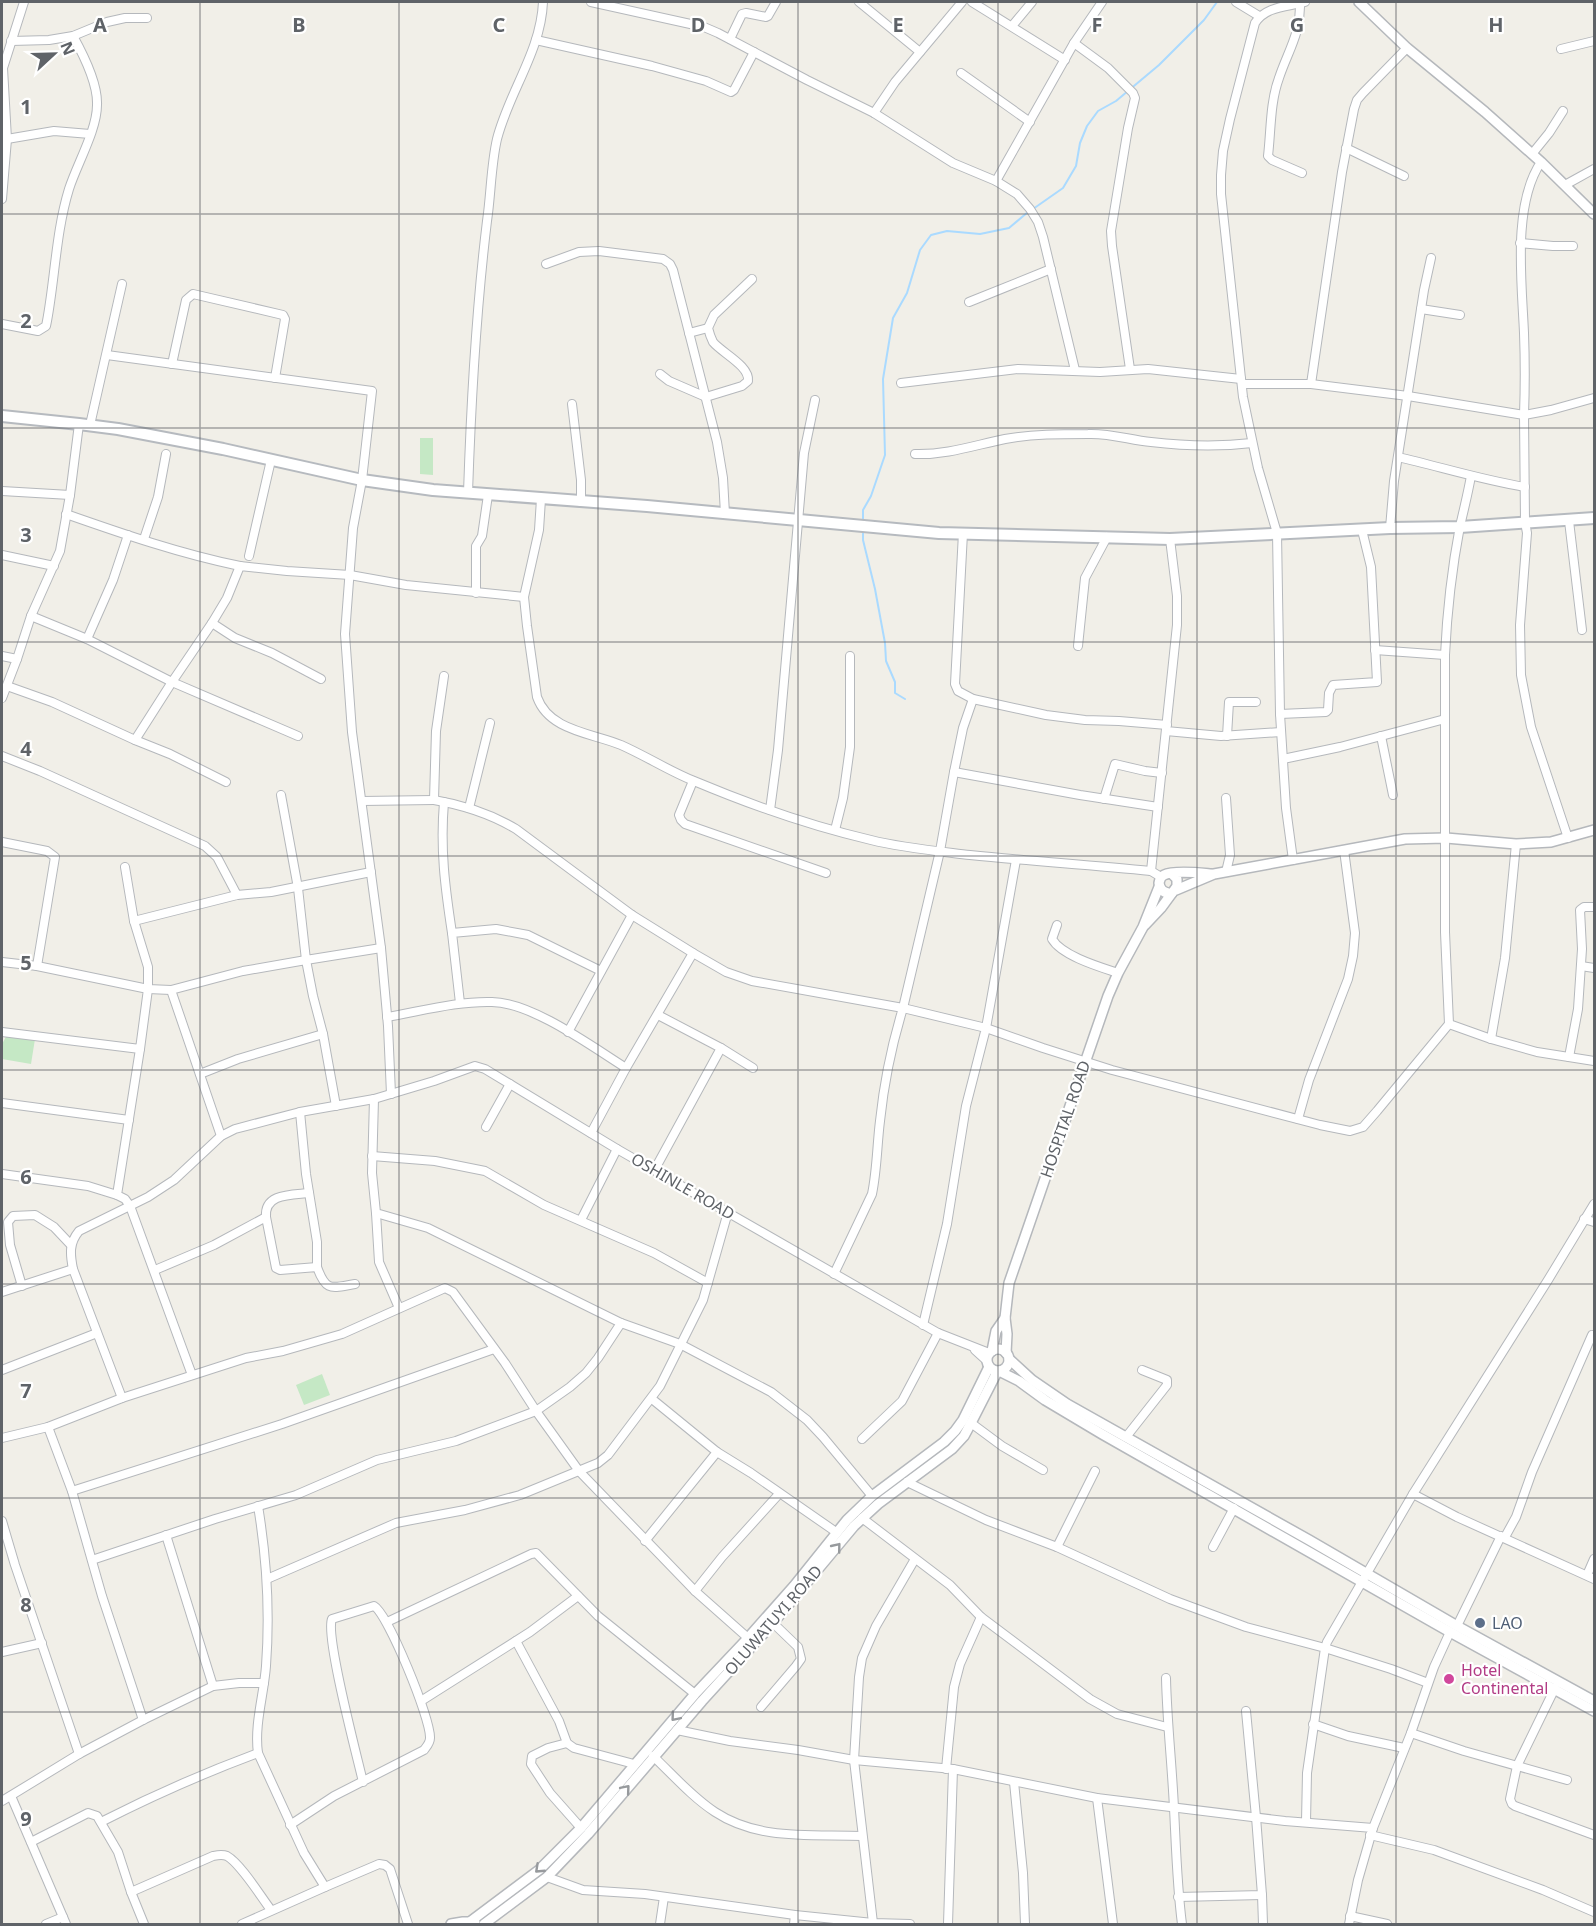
<svg xmlns="http://www.w3.org/2000/svg" width="1596" height="1926" font-family="'Noto Sans',sans-serif">
<rect width="100%" height="100%" fill="#f1efe8"/>
<g fill="#c5e8c5">
<polygon points="420,438 433,438 433,475 420,474"/>
<polygon points="7,1035 35,1039 31,1064 2,1059 2,1044"/>
<polygon points="322,1374 330,1395 304,1405 296,1385"/>
</g>
<g fill="none" stroke-linecap="round" stroke-linejoin="round">
<g stroke="#aadaff" stroke-width="2">
<polyline points="1033,209 1063,188 1076,166 1080,143 1087,126 1098,111 1116,101 1159,65 1204,20 1217,2"/>
<polyline points="863,521 863,510 871,496 885,455 883,379 893,318 907,293 920,250 931,235 947,231 980,234 1009,228 1028,212"/>
<polyline points="863,530 863,540 875,589 885,643 886,661 895,682 895,693 905,699"/>
</g>
<g stroke="#b5b8bc" stroke-width="10">
<g id="minor">
<polyline points="591,2 704,27 718,33 807,80 874,113 953,163 996,181 1017,194 1030,209 1038,222 1043,237 1075,370"/>
<polyline points="859,2 920,52"/>
<polyline points="972,2 1065,60"/>
<polyline points="1236,2 1259,16"/>
<path d="M1300 3C1301 33 1288 51 1279 78 1270 102 1271 131 1268 156L1272 160 1302 173"/>
<polyline points="1012,26 1032,2"/>
<polyline points="730,39 742,14 746,13 766,17 768,16 776,2"/>
<polyline points="536,40 652,66 706,81 731,92 734,90 754,52"/>
<polyline points="11,41 49,40 73,36 107,22 125,18 147,18"/>
<polyline points="1074,43 1108,68 1133,93 1135,98 1128,128 1111,231 1112,246 1130,369"/>
<polyline points="1561,49 1594,41"/>
<polyline points="961,73 1030,122"/>
<polyline points="874,113 895,82 962,2"/>
<polyline points="7,139 54,131 90,134"/>
<polyline points="1346,148 1404,176"/>
<polyline points="1532,154 1549,133 1563,111"/>
<path d="M1541 162C1512 205 1522 283 1524 333 1525 360 1525 388 1524 415L1551 410 1594 398"/>
<polyline points="996,181 1074,43 1102,2"/>
<polyline points="1565,185 1594,169"/>
<polyline points="2,199 7,139 3,68 24,2"/>
<polyline points="1520,243 1553,246 1573,246"/>
<polyline points="546,264 579,252 599,251 663,259 670,264 673,270 717,442 723,478 725,514"/>
<polyline points="969,302 1051,269"/>
<polyline points="1421,309 1460,315"/>
<path d="M2 324 38 331 46 326 47 321C55 278 56 231 69 189 77 164 97 130 97 105 98 85 83 54 73 36"/>
<polyline points="689,333 708,328"/>
<polyline points="107,355 372,391 362,480 353,528 345,634 352,732 381,948 388,1026 391,1094"/>
<polyline points="172,364 186,300 193,294 283,315 285,319 275,378"/>
<path d="M660 374 669 381 706 397 742 386 748 381C750 366 722 353 713 342 711 338 709 332 708 328L714 315 752 279"/>
<polyline points="901,383 1018,369 1100,372 1148,369 1241,379"/>
<polyline points="1242,384 1311,384 1408,396 1524,415 1525,522 1527,533 1520,625 1521,675 1531,727 1568,838"/>
<polyline points="1311,384 1342,172 1354,109 1357,100 1363,93 1407,48"/>
<polyline points="572,404 581,480 581,502"/>
<polyline points="90,425 122,284"/>
<path d="M915 454C947 455 975 445 1005 439 1032 434 1061 434 1088 434 1110 433 1130 440 1151 442 1185 446 1218 447 1252 443"/>
<path d="M1398 457C1441 467 1482 480 1525 487"/>
<polyline points="2,491 70,495"/>
<path d="M468 493C471 402 476 311 487 221 491 194 491 165 497 139 509 92 541 51 543 2"/>
<path d="M541 499 539 530 524 597 527 626 537 697C549 731 592 733 621 745 646 756 669 771 694 781 751 805 811 826 871 840 903 848 937 851 970 855 1030 861 1091 865 1151 871L1161 877"/>
<path d="M66 514C123 534 181 554 240 566"/>
<polyline points="1569,521 1582,630"/>
<polyline points="1390,528 1394,481 1424,290 1431,258"/>
<polyline points="963,533 955,684 958,691 973,699 1046,715 1085,720 1119,721 1167,725"/>
<polyline points="144,539 158,497 166,454"/>
<polyline points="2,555 54,566"/>
<polyline points="249,556 271,460"/>
<polyline points="476,593 476,546 482,536 488,495"/>
<polyline points="31,616 87,639 172,682 135,740"/>
<polyline points="212,623 227,598 240,566 287,571 350,575 406,585 524,597"/>
<polyline points="87,639 113,580 128,535"/>
<polyline points="1078,646 1085,578 1107,537"/>
<polyline points="1375,650 1445,655"/>
<polyline points="2,656 17,659 2,698"/>
<polyline points="17,659 31,616 60,551 70,495 79,424"/>
<path d="M444 676 436 731 434 800C463 805 491 814 516 829L632 915 693 953 626 1068 591 1133"/>
<polyline points="7,686 52,702 135,740 170,754 226,782"/>
<polyline points="973,699 963,728 954,772 1080,795 1158,807"/>
<polyline points="1280,714 1326,712 1328,710 1329,693 1333,685 1377,682 1371,567 1362,530"/>
<polyline points="1166,731 1221,736 1281,732"/>
<polyline points="298,736 172,682 212,623 235,638 272,653 321,679"/>
<polyline points="1227,736 1229,702 1256,702"/>
<polyline points="1381,736 1393,795"/>
<polyline points="2,756 40,771 205,846 217,857 237,895"/>
<polyline points="1283,759 1340,747 1445,719"/>
<polyline points="693,781 679,815 681,820 685,824 826,873"/>
<polyline points="281,795 298,888 306,960 381,948"/>
<polyline points="1226,798 1230,855 1226,872"/>
<polyline points="1104,799 1115,764 1145,771 1162,773"/>
<polyline points="362,801 434,800"/>
<path d="M444 802C440 849 445 887 452 933"/>
<polyline points="469,808 490,723"/>
<polyline points="770,810 778,750 804,453 815,400"/>
<polyline points="835,830 843,798 850,747 850,656"/>
<polyline points="2,842 47,851 55,857 37,966"/>
<path d="M1016 860 986 1028 1043 1048 1112 1070 1320 1125 1350 1131 1363 1127 1377 1111 1449 1024 1445 932V655C1447 612 1452 568 1460 526 1464 509 1468 493 1471 476"/>
<path d="M1293 860 1286 808 1280 714 1277 533 1258 468 1243 397 1221 194V175L1223 151 1230 119 1255 23C1266 6 1287 7 1305 2"/>
<polyline points="125,867 134,921 237,895 271,892 371,872"/>
<polyline points="1151,871 1177,625 1177,596 1170,539"/>
<polyline points="134,921 148,967 148,989 171,990 243,971 306,960 313,996 323,1034 336,1106"/>
<path d="M1057 925 1052 939C1062 956 1100 967 1118 973"/>
<path d="M693 953 726 972 752 981 903 1008C892 1044 884 1083 880 1121 877 1145 877 1170 872 1194L834 1274"/>
<polyline points="2,962 37,966 148,989 140,1049 2,1032"/>
<polyline points="1581,966 1594,968"/>
<polyline points="171,990 221,1136"/>
<polyline points="460,1003 452,933 496,929 528,935 601,971"/>
<path d="M387 1017C422 1011 457 1001 492 1002 533 1003 591 1046 626 1068"/>
<polyline points="1449,1024 1491,1039 1537,1052 1594,1061"/>
<polyline points="568,1032 632,915"/>
<polyline points="1491,1039 1505,958 1516,844"/>
<polyline points="721,1048 753,1068"/>
<polyline points="140,1049 117,1195 125,1199 130,1206 192,1375"/>
<polyline points="1569,1057 1578,1009 1582,949 1580,910 1584,907 1594,907"/>
<polyline points="200,1074 238,1059 323,1034"/>
<polyline points="374,1099 372,1173 376,1213 428,1228 621,1323 680,1344 771,1392 807,1420 823,1437 872,1496"/>
<polyline points="2,1103 129,1120"/>
<polyline points="300,1112 306,1174 317,1242 317,1267"/>
<polyline points="1298,1119 1309,1080 1348,979 1353,956 1355,933 1344,850"/>
<polyline points="486,1127 510,1084"/>
<polyline points="372,1156 435,1161 485,1171 544,1205 654,1253 708,1283"/>
<polyline points="655,1169 721,1048 658,1015"/>
<polyline points="2,1174 88,1186 117,1195"/>
<polyline points="376,1213 379,1262 399,1308"/>
<path d="M266 1217C264 1193 292 1195 309 1193"/>
<polyline points="1584,1219 1594,1222"/>
<polyline points="581,1220 617,1149"/>
<path d="M155 1270 214 1245 266 1217 276 1268 280 1270 317 1267C326 1292 331 1288 355 1284"/>
<polyline points="22,1286 10,1245 8,1222 13,1216 35,1215 54,1227 71,1245"/>
<polyline points="2,1292 73,1269"/>
<polyline points="923,1325 947,1224 966,1106 986,1028 903,1008 940,851 954,772"/>
<polyline points="975,1350 986,1360"/>
<polyline points="2,1370 97,1333"/>
<path d="M122 1398 73 1269C70 1254 69 1243 79 1231L148 1197 174 1180 221 1136 235 1129 300 1112 374 1099 434 1081 475 1066 485 1069 617 1149 938 1333 989 1353"/>
<polyline points="652,1399 717,1452 751,1473 836,1532"/>
<polyline points="971,1423 1002,1446 1043,1470"/>
<polyline points="48,1427 72,1491 102,1596 143,1720"/>
<polyline points="1126,1437 1167,1385 1167,1380 1142,1370"/>
<polyline points="2,1438 48,1427 122,1398 246,1358 283,1351 342,1334 445,1288 453,1292 505,1363 536,1411 579,1471 695,1591 748,1638"/>
<polyline points="862,1439 902,1401 938,1333"/>
<polyline points="907,1482 986,1520 1057,1547 1170,1599 1246,1627 1325,1648 1307,1773 1306,1822"/>
<polyline points="72,1491 282,1424 494,1349"/>
<polyline points="1413,1494 1457,1517 1594,1579"/>
<path d="M258 1506C267 1560 270 1612 266 1666 264 1694 254 1725 258 1753L304 1853 325 1887 379 1864 385 1865 390 1869 408 1924"/>
<polyline points="862,1518 950,1585 981,1617 1090,1699 1117,1714 1167,1727"/>
<polyline points="2,1521 15,1565 79,1754"/>
<polyline points="166,1535 213,1686"/>
<polyline points="1505,1537 1516,1517 1532,1472 1592,1335"/>
<polyline points="645,1541 717,1452"/>
<polyline points="1057,1547 1095,1471"/>
<polyline points="1213,1547 1234,1508"/>
<polyline points="92,1560 215,1519 296,1495 377,1460 456,1441 536,1411 570,1387 586,1373 598,1358 621,1323"/>
<polyline points="1587,1575 1594,1559"/>
<polyline points="267,1579 396,1523 465,1510 520,1495 598,1463 608,1455 660,1386 703,1300 728,1212"/>
<polyline points="695,1591 722,1557 779,1494"/>
<polyline points="387,1622 531,1554 536,1553 598,1616 695,1694"/>
<polyline points="1457,1626 1501,1536"/>
<polyline points="516,1641 559,1721 567,1743 574,1748 634,1764"/>
<polyline points="2,1652 42,1643"/>
<path d="M1166 1678C1167 1722 1172 1765 1174 1808 1176 1847 1177 1886 1182 1924"/>
<polyline points="1428,1683 1391,1669 1325,1648 1327,1642 1413,1494 1548,1280 1594,1204"/>
<polyline points="1555,1688 1517,1766 1510,1799 1512,1804 1515,1806 1594,1835"/>
<polyline points="421,1701 530,1632 578,1596"/>
<polyline points="761,1707 796,1666 801,1659 798,1647 773,1623"/>
<polyline points="1313,1724 1348,1736 1404,1748"/>
<polyline points="677,1730 730,1741 798,1750 854,1760 953,1769 1097,1798 1285,1821 1373,1828"/>
<polyline points="1411,1733 1464,1751 1567,1780"/>
<polyline points="567,1743 548,1748 532,1756 531,1764 550,1793 581,1828"/>
<path d="M653 1756C673 1775 692 1797 715 1812 759 1841 812 1834 862 1836"/>
<polyline points="946,1769 954,1687 960,1664 981,1617"/>
<polyline points="1014,1782 1023,1873 1025,1924"/>
<polyline points="11,1796 66,1924"/>
<polyline points="1097,1798 1113,1924"/>
<polyline points="2,1801 79,1754 143,1720 213,1686 239,1683 264,1683"/>
<path d="M101 1822C152 1796 204 1773 258 1753"/>
<path d="M290 1825 334 1796 424 1750C427 1746 430 1743 430 1738 431 1719 388 1614 374 1606L332 1619C325 1636 357 1756 363 1782"/>
<polyline points="1370,1835 1434,1850 1543,1890 1594,1912"/>
<polyline points="31,1842 88,1813 97,1816 118,1852 131,1892 144,1924"/>
<polyline points="547,1877 583,1890 645,1894 795,1915 873,1923 874,1924"/>
<path d="M131 1892 213 1856C218 1855 222 1854 227 1856 241 1864 261 1897 271 1910"/>
<polyline points="1262,1895 1263,1924"/>
<polyline points="1178,1897 1262,1895 1256,1817 1246,1711"/>
<polyline points="1350,1916 1387,1924"/>
<polyline points="46,1924 63,1917"/>
<polyline points="242,1924 325,1887"/>
<polyline points="660,1924 664,1897"/>
<polyline points="794,1924 795,1915"/>
<polyline points="910,1924 873,1923 854,1760 859,1677 862,1658 876,1626 915,1559"/>
<polyline points="948,1924 953,1769"/>
<polyline points="1349,1924 1358,1880 1373,1828 1411,1733 1434,1667 1450,1632"/>
</g>
</g>
<g stroke="#b5b8bc" stroke-width="12">
<g id="tertiary">
<polyline points="1359,2 1407,48 1485,112 1541,162 1594,214"/>
<path d="M1172 874 1177 879V886L1172 893C1164 894 1160 890 1159 883 1160 879 1160 877 1164 875 1174 870 1200 873 1211 874"/>
<polyline points="1176,890 1214,874 1405,839 1446,838 1516,844 1551,842 1594,830"/>
<polyline points="1145,925 1161,908 1172,893"/>
<circle cx="998" cy="1360" r="11"/>
<polyline points="992,1351 996,1331 1005,1318"/>
<polyline points="1006,1353 1007,1334 1005,1318 1009,1283 1108,996 1118,973 1143,927 1159,887"/>
<polyline points="1009,1359 1032,1380 1067,1404 1309,1540 1457,1626 1594,1701"/>
<polyline points="999,1371 1019,1381 1045,1400 1102,1434 1450,1632 1594,1711"/>
<polyline points="471,1921 539,1870 581,1828 695,1694 748,1638 794,1586 847,1520 872,1496 944,1442 955,1431 963,1420 989,1367"/>
<polyline points="451,1924 463,1922 475,1922"/>
<polyline points="484,1924 547,1877 588,1834 702,1701 773,1623 854,1526 878,1504 952,1449 964,1436 971,1423 997,1372"/>
</g>
</g>
<g stroke="#b6babf" stroke-width="14">
<polyline id="secondary" points="2,416 79,424 118,429 223,449 362,480 433,490 647,506 939,533 1170,539 1390,528 1460,527 1594,518"/>
</g>
<use href="#minor" stroke="#fff" stroke-width="8"/>
<use href="#tertiary" stroke="#fff" stroke-width="9"/>
<use href="#secondary" stroke="#fff" stroke-width="10"/>
</g>
<defs><path id="oneway-chevron" d="M-2-3.5L2.5 0L-2 3.5" fill="none" stroke-width="1.6" stroke-linecap="round" stroke-linejoin="round" transform="scale(1.5)"/></defs>
<g stroke="#979a9d">
<use href="#oneway-chevron" transform="translate(837 1547) rotate(-51)"/>
<use href="#oneway-chevron" transform="translate(675 1717) rotate(130)"/>
<use href="#oneway-chevron" transform="translate(626 1789) rotate(-50)"/>
<use href="#oneway-chevron" transform="translate(539 1869) rotate(137)"/>
</g>
<path fill="none" stroke="#5f6368" stroke-width="1.5" stroke-opacity="0.55" d="M200 2V1924M399 2V1924M598 2V1924M798 2V1924M998 2V1924M1197 2V1924M1396 2V1924M2 214H1594M2 428H1594M2 642H1594M2 856H1594M2 1070H1594M2 1284H1594M2 1498H1594M2 1712H1594"/>
<circle fill="#5c6f8a" stroke="#fff" stroke-width="2" cx="1480" cy="1623" r="6"/>
<circle fill="#d1479c" stroke="#fff" stroke-width="2" cx="1449" cy="1679" r="6"/>
<g text-anchor="middle" dominant-baseline="central" stroke-width="4.5" stroke-linejoin="round" paint-order="stroke">
<g font-size="16" fill="#5f6368" stroke="#fff">
<text transform="translate(1065 1119) rotate(-71)">HOSPITAL ROAD</text>
<text transform="translate(683 1186) rotate(30)">OSHINLE ROAD</text>
<text transform="translate(773 1620) rotate(-49)">OLUWATUYI ROAD</text>
</g>
<g font-size="16" fill="#4e5e75" stroke="#fff" text-anchor="start">
<text x="1492" y="1623">LAO</text>
</g>
<g font-size="16" fill="#b23c85" stroke="#fff" text-anchor="start">
<text x="1461" y="1670">Hotel<tspan x="1461" dy="18">Continental</tspan></text>
</g>
</g>
<g font-size="20" text-anchor="middle" font-weight="bold" fill="#5f6368" stroke="#fff" stroke-width="4.5" stroke-linejoin="round" paint-order="stroke">
<text x="100" y="32">A</text>
<text x="299" y="32">B</text>
<text x="499" y="32">C</text>
<text x="698" y="32">D</text>
<text x="898" y="32">E</text>
<text x="1097" y="32">F</text>
<text x="1297" y="32">G</text>
<text x="1496" y="32">H</text>
<text x="26" y="114">1</text>
<text x="26" y="328">2</text>
<text x="26" y="542">3</text>
<text x="26" y="756">4</text>
<text x="26" y="970">5</text>
<text x="26" y="1184">6</text>
<text x="26" y="1398">7</text>
<text x="26" y="1612">8</text>
<text x="26" y="1826">9</text>
</g>
<rect width="1596" height="1926" fill="none" stroke="#5f6368" stroke-width="6"/>
<g transform="translate(54 54) rotate(68)" stroke="#ffffff" stroke-width="4.5" paint-order="stroke">
<path d="M0-4.5L10 22L0 15L-10 22Z" fill="#5f6368"/>
<text y="-9" font-size="16" font-weight="bold" text-anchor="middle" fill="#5f6368">N</text>
</g>
</svg>
